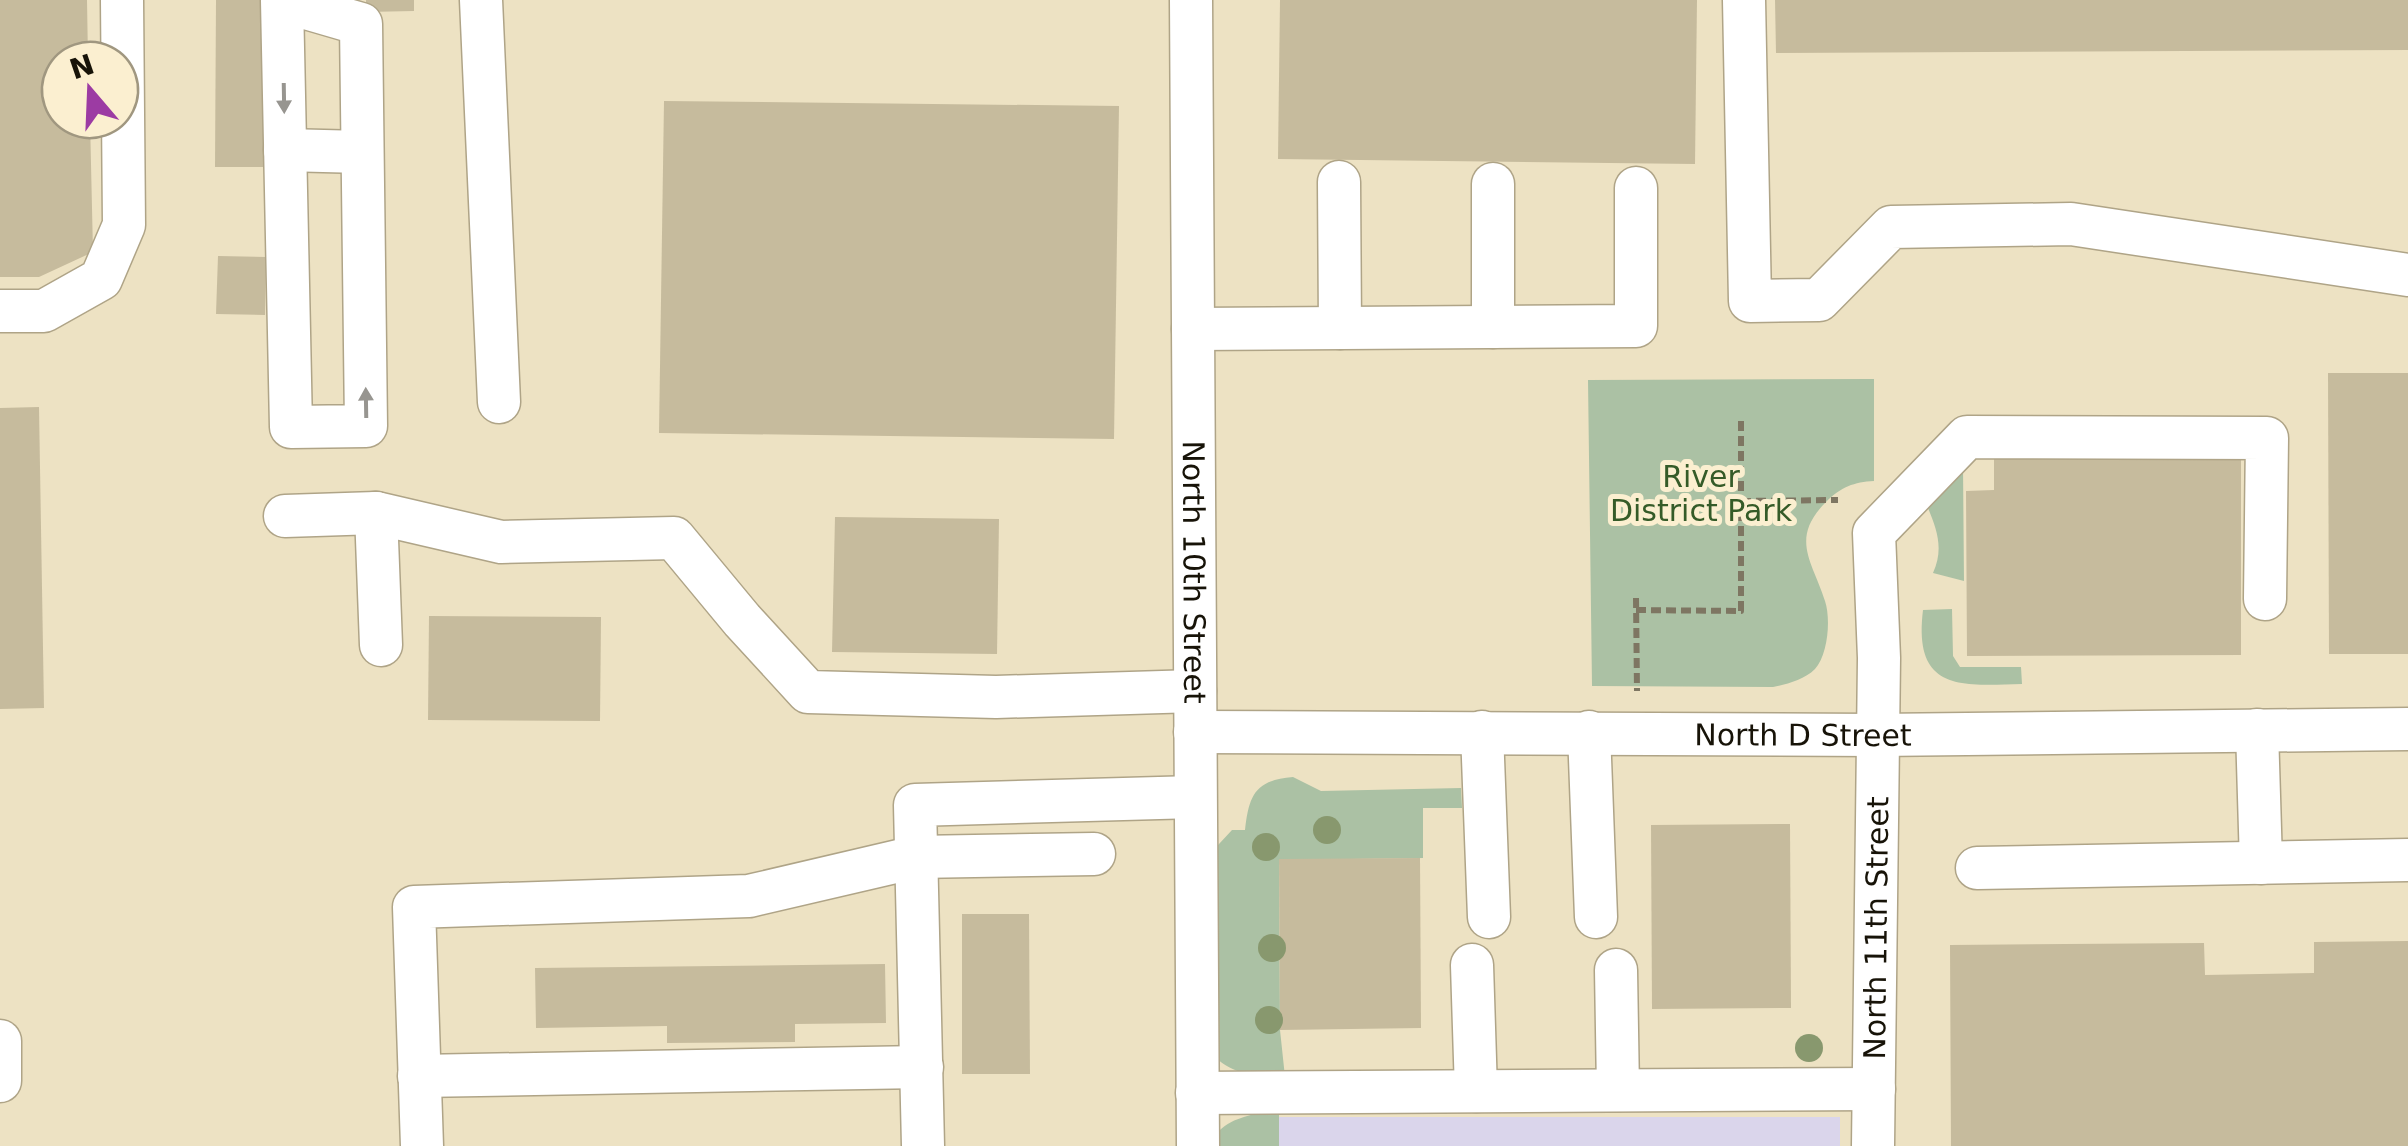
<svg xmlns="http://www.w3.org/2000/svg" width="2408" height="1146" font-family="'DejaVu Sans',sans-serif">
<rect width="100%" height="100%" fill="#ede2c3"/>
<polygon fill="#dad5eb" points="1263,1117 1840,1117 1840,1146 1264,1146"/>
<g fill="#abc1a4">
<path d="M1874 379V481C1854 482 1841 487 1826 502 1789 539 1813 562 1825 601 1831 619 1828 655 1815 669 1804 680 1787 684 1773 687L1592 686 1588 380Z"/>
<path d="M1963 466 1964 581 1933 573C1944 549 1937 530 1928 508Z"/>
<path d="M1952 609 1953 656 1960 667H2021L2022 684C1960 686 1913 691 1923 610Z"/>
<path d="M1293 777 1321 791 1461 788 1462 808H1423V858L1279 860 1280 1030 1285 1077C1256 1076 1233 1076 1212 1054L1206 858 1232 830H1245C1249 795 1255 780 1293 777Z"/>
<path d="M1255 1114H1279V1146H1211C1215 1126 1237 1118 1255 1114Z"/>
</g>
<g fill="#c6bb9d">
<polygon points="0,0 87,0 88,60 60,60 60,120 90,120 93,252 39,277 0,277"/>
<polygon points="216,0 269,0 267,167 215,167"/>
<polygon points="366,0 414,0 414,11 366,12"/>
<polygon points="1280,0 1697,0 1695,164 1278,159"/>
<polygon points="1775,0 2408,0 2408,50 1776,53"/>
<polygon points="664,101 1119,106 1114,439 659,433"/>
<polygon points="218,256 266,257 265,315 216,314"/>
<polygon points="2328,373 2408,373 2408,654 2329,654"/>
<polygon points="39,407 44,708 0,709 0,408"/>
<polygon points="2241,456 2241,655 1967,656 1966,491 1994,490 1994,457"/>
<polygon points="835,517 999,519 997,654 832,652"/>
<polygon points="429,616 601,617 600,721 428,720"/>
<polygon points="1790,824 1791,1008 1652,1009 1651,825"/>
<polygon points="1420,858 1421,1028 1280,1030 1279,859"/>
<polygon points="962,914 1029,914 1030,1074 962,1074"/>
<polygon points="2408,941 2408,1146 1951,1146 1950,945 2204,943 2205,975 2314,973 2314,942"/>
<polygon points="885,964 886,1023 795,1024 795,1042 667,1043 667,1026 536,1028 535,968"/>
</g>
<g fill="none" stroke-linecap="round" stroke-linejoin="round">
<g stroke="#afa487" stroke-width="45">
<g id="minor">
<polyline points="282,0 282,1 291,427 366,426 361,24 282,1"/>
<polyline points="481,0 499,402"/>
<path id="s1" d="M1191 0 1198 1146"/>
<polyline points="1744,0 1750,301 1819,300 1891,227 2071,224 2408,275"/>
<polyline points="285,150 362,152"/>
<polyline points="1339,182 1340,328"/>
<polyline points="1493,184 1493,327"/>
<polyline points="0,311 44,311 101,279 124,225 122,0"/>
<polyline points="1193,329 1636,326 1636,188"/>
<polyline points="376,513 381,645"/>
<polyline points="285,516 376,513 501,542 674,538 742,620 808,692 996,697 1195,691"/>
<polyline points="2257,730 2261,863"/>
<path id="s2" d="M1195 732 1877 735 2408 729"/>
<polyline points="1482,732 1489,917"/>
<polyline points="1589,732 1596,917"/>
<polyline points="1977,868 2408,860"/>
<polyline points="1472,965 1476,1091"/>
<polyline points="1616,970 1618,1090"/>
<polyline points="0,1041 0,1081"/>
<polyline points="419,1076 922,1067"/>
<polyline points="1197,1093 1874,1089"/>
<polyline points="422,1146 414,907 749,896 916,857 1094,854"/>
<polyline points="923,1146 915,805 1195,797"/>
<path id="s3" d="M1873 1146 1879 658 1874 533 1967 437 2267 438 2265 599"/>
</g>
</g>
<g stroke="#7e7662" stroke-width="6" stroke-dasharray="10 5" stroke-linecap="butt">
<polyline points="1741,501 1838,500"/>
<polyline points="1636,598 1637,691"/>
<polyline points="1636,610 1741,611 1741,418"/>
</g>
<use href="#minor" stroke="#fff" stroke-width="42"/>
</g>
<g fill="#88986e">
<circle cx="1327" cy="830" r="14"/>
<circle cx="1266" cy="847" r="14"/>
<circle cx="1272" cy="948" r="14"/>
<circle cx="1269" cy="1020" r="14"/>
<circle cx="1809" cy="1048" r="14"/>
</g>
<defs><path id="oneway-solid" d="M-6-.8H1V-3.2L6.5 0L1 3.2V.8H-6Z" transform="scale(2.5)"/></defs>
<g fill="#979590">
<use href="#oneway-solid" transform="translate(284 98) rotate(89)"/>
<use href="#oneway-solid" transform="translate(366 403) rotate(-91)"/>
</g>
<g text-anchor="middle" dominant-baseline="central" stroke-width="10" stroke-linejoin="round" paint-order="stroke">
<g font-size="30" fill="#355b28" stroke="#fbefd0">
<text x="1701" y="476">River<tspan x="1701" dy="34">District Park</tspan></text>
</g>
<g font-size="30" fill="#171308" stroke="#fbefd0">
<text stroke="none"><textPath href="#s1" startOffset="572">North 10th Street</textPath></text>
<text stroke="none"><textPath href="#s2" startOffset="608">North D Street</textPath></text>
<text stroke="none"><textPath href="#s3" startOffset="218">North 11th Street</textPath></text>
</g>
</g>
<g transform="translate(90 90) rotate(341)"><circle r="48" fill="#fbefd0" stroke="#a09780" stroke-width="2.5"/>
<path d="M0-8L18 38L0 25L-18 38Z" fill="#9c3ba3"/>
<text y="-15" font-size="28" font-weight="bold" text-anchor="middle" fill="#171308">N</text>
</g>
</svg>
